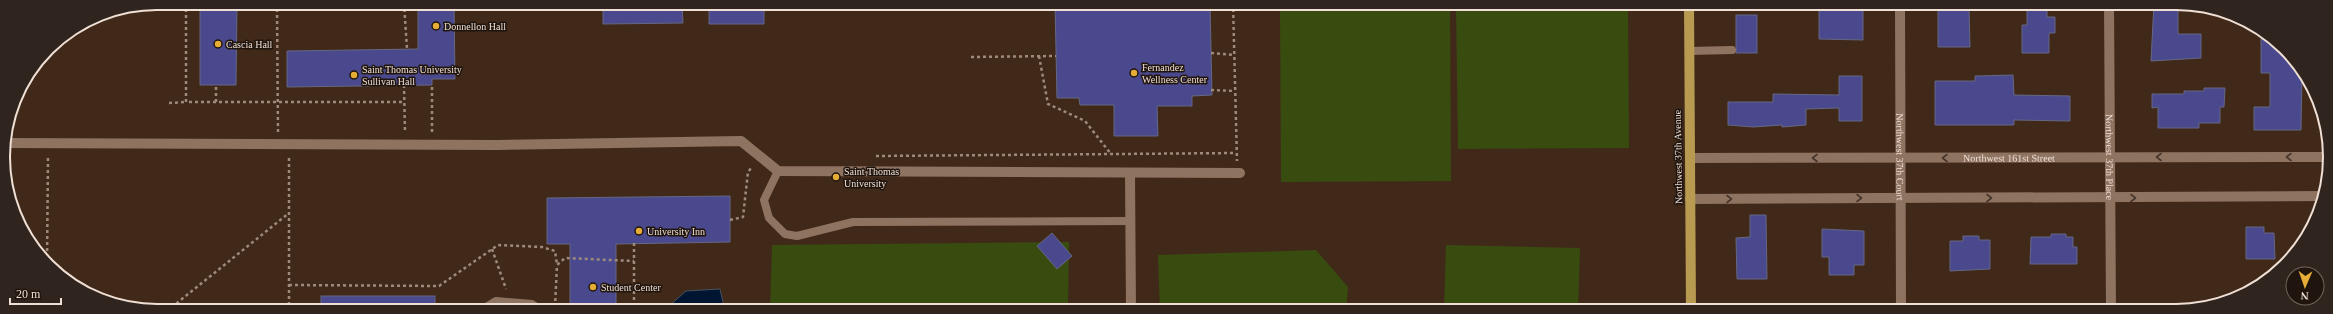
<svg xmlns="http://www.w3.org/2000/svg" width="2333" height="314" font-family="'Times New Roman',serif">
<rect width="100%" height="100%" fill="#412919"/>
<g fill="#394c10">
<polygon points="1280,3 1450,3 1451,181 1281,182"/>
<polygon points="1456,3 1628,3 1629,148 1458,149"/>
<polygon points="1069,242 1068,311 770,311 772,245"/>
<polygon points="1446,245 1580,248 1578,311 1444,311"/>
<polygon points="1316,250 1348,287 1346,311 1160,311 1158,255"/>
</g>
<polygon fill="#001531" stroke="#485262" points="720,289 725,311 669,311 669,306 686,291"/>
<g fill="#4b498d" stroke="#656783">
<polygon points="200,3 237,3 236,85 200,85"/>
<polygon points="418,3 454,3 455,79 432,79 432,85 287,87 287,51 418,49"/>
<polygon points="603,3 682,3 683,23 603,24"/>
<polygon points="736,3 764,3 764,24 709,24 709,7 736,7"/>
<polygon points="1055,3 1210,3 1212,95 1192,96 1192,106 1157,106 1158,136 1114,136 1114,105 1080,105 1079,98 1057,98"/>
<polygon points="1819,3 1863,3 1863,40 1819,39"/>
<polygon points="2027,3 2047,3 2047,17 2055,17 2055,33 2049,33 2049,53 2022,53 2022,25 2027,25"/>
<polygon points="2154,3 2178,3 2178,34 2201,34 2201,58 2151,61"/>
<polygon points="1938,9 1969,9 1970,47 1938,47"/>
<rect x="1736" y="15" width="21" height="38"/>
<polygon points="2261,39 2271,39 2292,56 2302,73 2301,130 2254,130 2254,107 2270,107 2270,73 2261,73"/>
<polygon points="2013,75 2014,95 2070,96 2070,121 2014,120 2014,125 1935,125 1935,81 1975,81 1975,76"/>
<polygon points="1839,76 1862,76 1862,121 1839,121 1839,108 1806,109 1806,125 1782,127 1782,125 1753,127 1728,125 1728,102 1773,102 1773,94 1839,95"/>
<polygon points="2204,88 2225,88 2224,107 2220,107 2220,123 2199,123 2199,128 2158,128 2158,107 2152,108 2152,94 2184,94 2184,91 2204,91"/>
<polygon points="730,196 730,242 616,244 616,311 570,311 570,244 547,244 547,198"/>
<polygon points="1750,215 1766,215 1767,279 1737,279 1736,238 1750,237"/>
<polygon points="2246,227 2264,227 2264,233 2274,233 2275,259 2246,259"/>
<polygon points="1822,229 1864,231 1864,265 1854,265 1854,275 1829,275 1829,257 1822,257"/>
<polygon points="1052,233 1072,256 1057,269 1037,246"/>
<polygon points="2051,234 2066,234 2066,237 2073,237 2073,247 2077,247 2077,264 2030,264 2031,237 2051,237"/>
<polygon points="1963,236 1979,236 1979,240 1990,240 1990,269 1950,271 1950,241 1963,241"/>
<rect x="321" y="296" width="114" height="15"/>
</g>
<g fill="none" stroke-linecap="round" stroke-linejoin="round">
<g stroke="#9e8a7d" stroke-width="2.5" stroke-dasharray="3 3" stroke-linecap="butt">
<polyline points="186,3 186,102 404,102"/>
<polyline points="267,3 277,8"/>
<polyline points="404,3 407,49"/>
<polyline points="1233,3 1237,161"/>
<polyline points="1211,53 1234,55"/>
<polyline points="1039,56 1048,104 1085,121 1111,154"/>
<polyline points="971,57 1056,56"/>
<polyline points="404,85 405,133"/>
<polyline points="1211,90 1235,91"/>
<polyline points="216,102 216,85"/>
<polyline points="169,103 186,102"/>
<polyline points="278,132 277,8 283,3"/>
<polyline points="432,132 432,85"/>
<polyline points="876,156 1236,153"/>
<polyline points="730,220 743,217 748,172 752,167"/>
<polyline points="634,243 634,311"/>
<polyline points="492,249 506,289"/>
<polyline points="47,263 48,156"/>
<polyline points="289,285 439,286 498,245 542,247 555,251 557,265 565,258 634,261"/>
<polyline points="555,307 557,265"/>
<polyline points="167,311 289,213"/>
<polyline points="289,311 289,157"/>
</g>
<g stroke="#8f7361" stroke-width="8">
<polyline points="1689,51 1732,50"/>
<polyline points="778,171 764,200 769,218 785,234 797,236 853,222 1130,221"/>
<polyline points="480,311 496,301 532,304 543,311"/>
</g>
<g stroke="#8f7361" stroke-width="10">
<path id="s1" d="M1900 3 1901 311"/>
<path id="s2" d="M2109 3 2111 311"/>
<polyline points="4,143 497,145 741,141 778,171 1240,173"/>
<path id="s3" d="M1690 158 2328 157"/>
<polyline points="1130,173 1131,311"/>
<polyline points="1690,199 2322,196"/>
</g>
<polyline stroke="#b89b50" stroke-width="10" points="1689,3 1691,311"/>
</g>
<defs><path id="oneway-chevron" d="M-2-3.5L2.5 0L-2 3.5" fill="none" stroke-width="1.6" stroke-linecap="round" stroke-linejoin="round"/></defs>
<g stroke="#46362b">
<use href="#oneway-chevron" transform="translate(2159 157) rotate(180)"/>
<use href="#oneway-chevron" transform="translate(2289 157) rotate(180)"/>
<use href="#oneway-chevron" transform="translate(1815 158) rotate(180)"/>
<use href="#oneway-chevron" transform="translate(1945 158) rotate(180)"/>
<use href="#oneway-chevron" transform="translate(1859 198)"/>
<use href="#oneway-chevron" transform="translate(1989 198)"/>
<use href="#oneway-chevron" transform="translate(2133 198)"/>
<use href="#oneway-chevron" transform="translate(1729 199)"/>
</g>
<g fill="#e5ad35" stroke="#1f150e" stroke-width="1.5">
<circle cx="436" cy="26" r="4"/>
<circle cx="218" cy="44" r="4"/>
<circle cx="1134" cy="73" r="4"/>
<circle cx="354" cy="75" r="4"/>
<circle cx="836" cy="177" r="4"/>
<circle cx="639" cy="231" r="4"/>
<circle cx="593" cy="287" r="4"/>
</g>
<g text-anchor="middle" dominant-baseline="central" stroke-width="3" stroke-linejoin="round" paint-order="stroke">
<g font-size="10" fill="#efdfd5" stroke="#1f150e" text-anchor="start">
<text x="444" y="26">Donnellon Hall</text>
<text x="226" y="44">Cascia Hall</text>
<text x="1142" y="67">Fernandez<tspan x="1142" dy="12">Wellness Center</tspan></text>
<text x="362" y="69">Saint Thomas University<tspan x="362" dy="12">Sullivan Hall</tspan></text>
<text x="844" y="171">Saint Thomas<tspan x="844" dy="12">University</tspan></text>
<text x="647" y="231">University Inn</text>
<text x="601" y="287">Student Center</text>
</g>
<g font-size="10" fill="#efdfd5" stroke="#1f150e">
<text transform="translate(1678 157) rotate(-91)">Northwest 37th Avenue</text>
<text stroke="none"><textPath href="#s1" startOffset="154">Northwest 37th Court</textPath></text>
<text stroke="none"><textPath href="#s2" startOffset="154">Northwest 37th Place</textPath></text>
<text stroke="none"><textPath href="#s3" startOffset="319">Northwest 161st Street</textPath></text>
</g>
</g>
<path d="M0 0H2333V314H0ZM157 10H2176A147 147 0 0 1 2323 157V157A147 147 0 0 1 2176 304H157A147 147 0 0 1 10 157V157A147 147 0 0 1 157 10Z" fill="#30251e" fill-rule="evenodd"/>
<path fill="none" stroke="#efdfd5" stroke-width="2" d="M157 10H2176A147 147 0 0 1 2323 157V157A147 147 0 0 1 2176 304H157A147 147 0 0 1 10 157V157A147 147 0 0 1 157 10Z"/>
<g transform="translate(2305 286) rotate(182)"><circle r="19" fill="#1f150e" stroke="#72665e"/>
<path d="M0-3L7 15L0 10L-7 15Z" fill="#e5ad35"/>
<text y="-6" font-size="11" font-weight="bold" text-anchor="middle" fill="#efdfd5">N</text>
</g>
<path d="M10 298v6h51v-6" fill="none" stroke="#efdfd5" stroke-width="2"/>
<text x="16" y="298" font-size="12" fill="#efdfd5" stroke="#1f150e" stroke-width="3" paint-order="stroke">20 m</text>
</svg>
